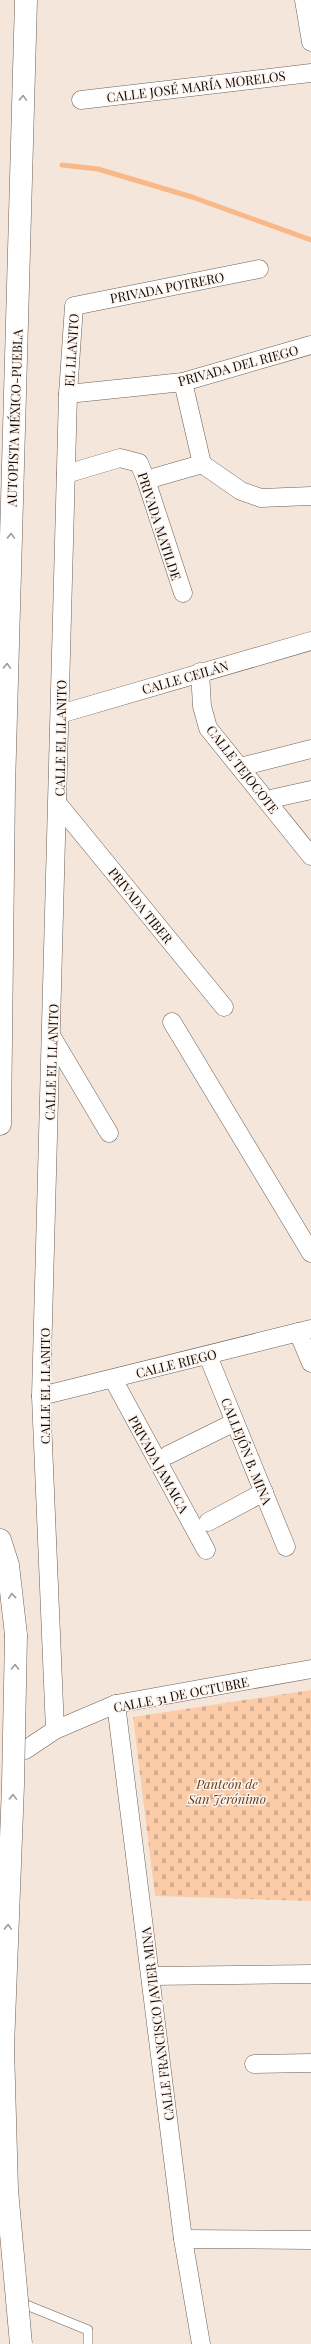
<svg xmlns="http://www.w3.org/2000/svg" width="311" height="2344" font-family="'Playfair Display',serif">
<defs>
<pattern id="cemetery-stones" width="16" height="16" patternUnits="userSpaceOnUse"><rect width="16" height="16" fill="#fccca9"/><path d="M2 7V4a2 2 0 0 1 4 0v3zM10 15v-3a2 2 0 0 1 4 0v3z" fill="#d7ae90"/></pattern>
</defs>
<rect width="100%" height="100%" fill="#f5e6db"/>
<polygon fill="url(#cemetery-stones)" points="311,1690 311,1901 155,1896 133,1717"/>
<g fill="none" stroke-linecap="round" stroke-linejoin="round">
<polyline stroke="#f9b887" stroke-width="5" points="62,165 98,169 192,197 311,240"/>
<g stroke="#6c5f55" stroke-width="10">
<polyline id="lane" points="24,2304 88,2330 88,2344"/>
</g>
<g stroke="#6c5f55" stroke-width="19">
<g id="street">
<polyline points="304,0 311,42"/>
<polyline points="81,100 311,73"/>
<polyline points="183,382 202,464 241,491 261,498 311,496"/>
<polyline points="68,394 183,382 311,345"/>
<polyline points="66,474 120,458 139,463 146,480 183,593"/>
<polyline points="146,480 202,464"/>
<polyline points="200,672 202,706 208,728 311,856"/>
<polyline points="60,714 311,641"/>
<polyline points="240,767 311,749"/>
<polyline points="266,800 311,790"/>
<polyline points="58,804 224,1007"/>
<polyline points="172,1022 311,1253"/>
<polyline points="52,1037 109,1133"/>
<polyline points="298,1332 311,1363"/>
<polyline points="208,1356 286,1547"/>
<polyline points="113,1379 206,1550"/>
<polyline points="41,1396 311,1329"/>
<polyline points="168,1455 235,1422"/>
<polyline points="208,1522 264,1492"/>
<polyline points="116,1704 183,2239 201,2344"/>
<polyline points="55,1730 41,1396 68,394 74,306 259,269"/>
<polyline points="25,1750 55,1730 116,1704 311,1669"/>
<polyline points="151,1976 311,1974"/>
<polyline points="254,2064 311,2063"/>
<polyline points="183,2239 311,2240"/>
</g>
</g>
<g stroke="#6c5f55" stroke-width="23">
<g id="highway">
<polyline points="0,1124 4,787 26,0"/>
<polyline points="0,1540 8,1565 16,1635"/>
</g>
</g>
<use href="#lane" stroke="#fff" stroke-width="9"/>
<use href="#street" stroke="#fff" stroke-width="18"/>
<use href="#highway" stroke="#fff" stroke-width="22"/>
<g stroke="#6c5f55" stroke-width="23" stroke-linecap="butt">
<polyline id="highway-bridge" points="16,1635 13,1785 3,2047 7,2190 21,2344"/>
</g>
<use href="#highway-bridge" stroke="#fff" stroke-width="22"/>
</g>
<defs><path id="oneway-chevron" d="M-2-3.5L2.5 0L-2 3.5" fill="none" stroke-width="1.6" stroke-linecap="round" stroke-linejoin="round"/></defs>
<g stroke="#9f9d9c">
<use href="#oneway-chevron" transform="translate(23 98) rotate(-88)"/>
<use href="#oneway-chevron" transform="translate(11 536) rotate(-88)"/>
<use href="#oneway-chevron" transform="translate(7 666) rotate(-88)"/>
<use href="#oneway-chevron" transform="translate(12 1596) rotate(-96)"/>
<use href="#oneway-chevron" transform="translate(15 1667) rotate(-89)"/>
<use href="#oneway-chevron" transform="translate(13 1797) rotate(-88)"/>
<use href="#oneway-chevron" transform="translate(8 1927) rotate(-88)"/>
</g>
<g text-anchor="middle" dominant-baseline="central" stroke-width="3" stroke-linejoin="round" paint-order="stroke">
<g font-size="13" fill="#0f0a07" stroke="#fef4ee">
<text transform="translate(196 86) rotate(-7)">CALLE JOSÉ MARÍA MORELOS</text>
<text transform="translate(167 287) rotate(-11)">PRIVADA POTRERO</text>
<text transform="translate(71 350) rotate(-86)">EL LLANITO</text>
<text transform="translate(238 365) rotate(-15)">PRIVADA DEL RIEGO</text>
<text transform="translate(14 418) rotate(-88)">AUTOPISTA MÉXICO-PUEBLA</text>
<text transform="translate(160 526) rotate(72)">PRIVADA MATILDE</text>
<text transform="translate(185 677) rotate(-16)">CALLE CEILÁN</text>
<text transform="translate(60 738) rotate(-89)">CALLE EL LLANITO</text>
<text transform="translate(243 769) rotate(52)">CALLE TEJOCOTE</text>
<text transform="translate(141 905) rotate(51)">PRIVADA TIBER</text>
<text transform="translate(51 1062) rotate(-88)">CALLE EL LLANITO</text>
<text transform="translate(176 1363) rotate(-14)">CALLE RIEGO</text>
<text transform="translate(44 1386) rotate(-90)">CALLE EL LLANITO</text>
<text transform="translate(247 1451) rotate(68)">CALLEJÓN B. MINA</text>
<text transform="translate(159 1464) rotate(61)">PRIVADA JAMAICA</text>
<text transform="translate(181 1694) rotate(-11)">CALLE 31 DE OCTUBRE</text>
<text transform="translate(157 2024) rotate(-97)">CALLE FRANCISCO JAVIER MINA</text>
</g>
<g font-size="13" font-style="italic" fill="#663c18" stroke="#fef4ee">
<text x="227" y="1783">Panteón de<tspan x="227" dy="15">San Jerónimo</tspan></text>
</g>
</g>
</svg>
